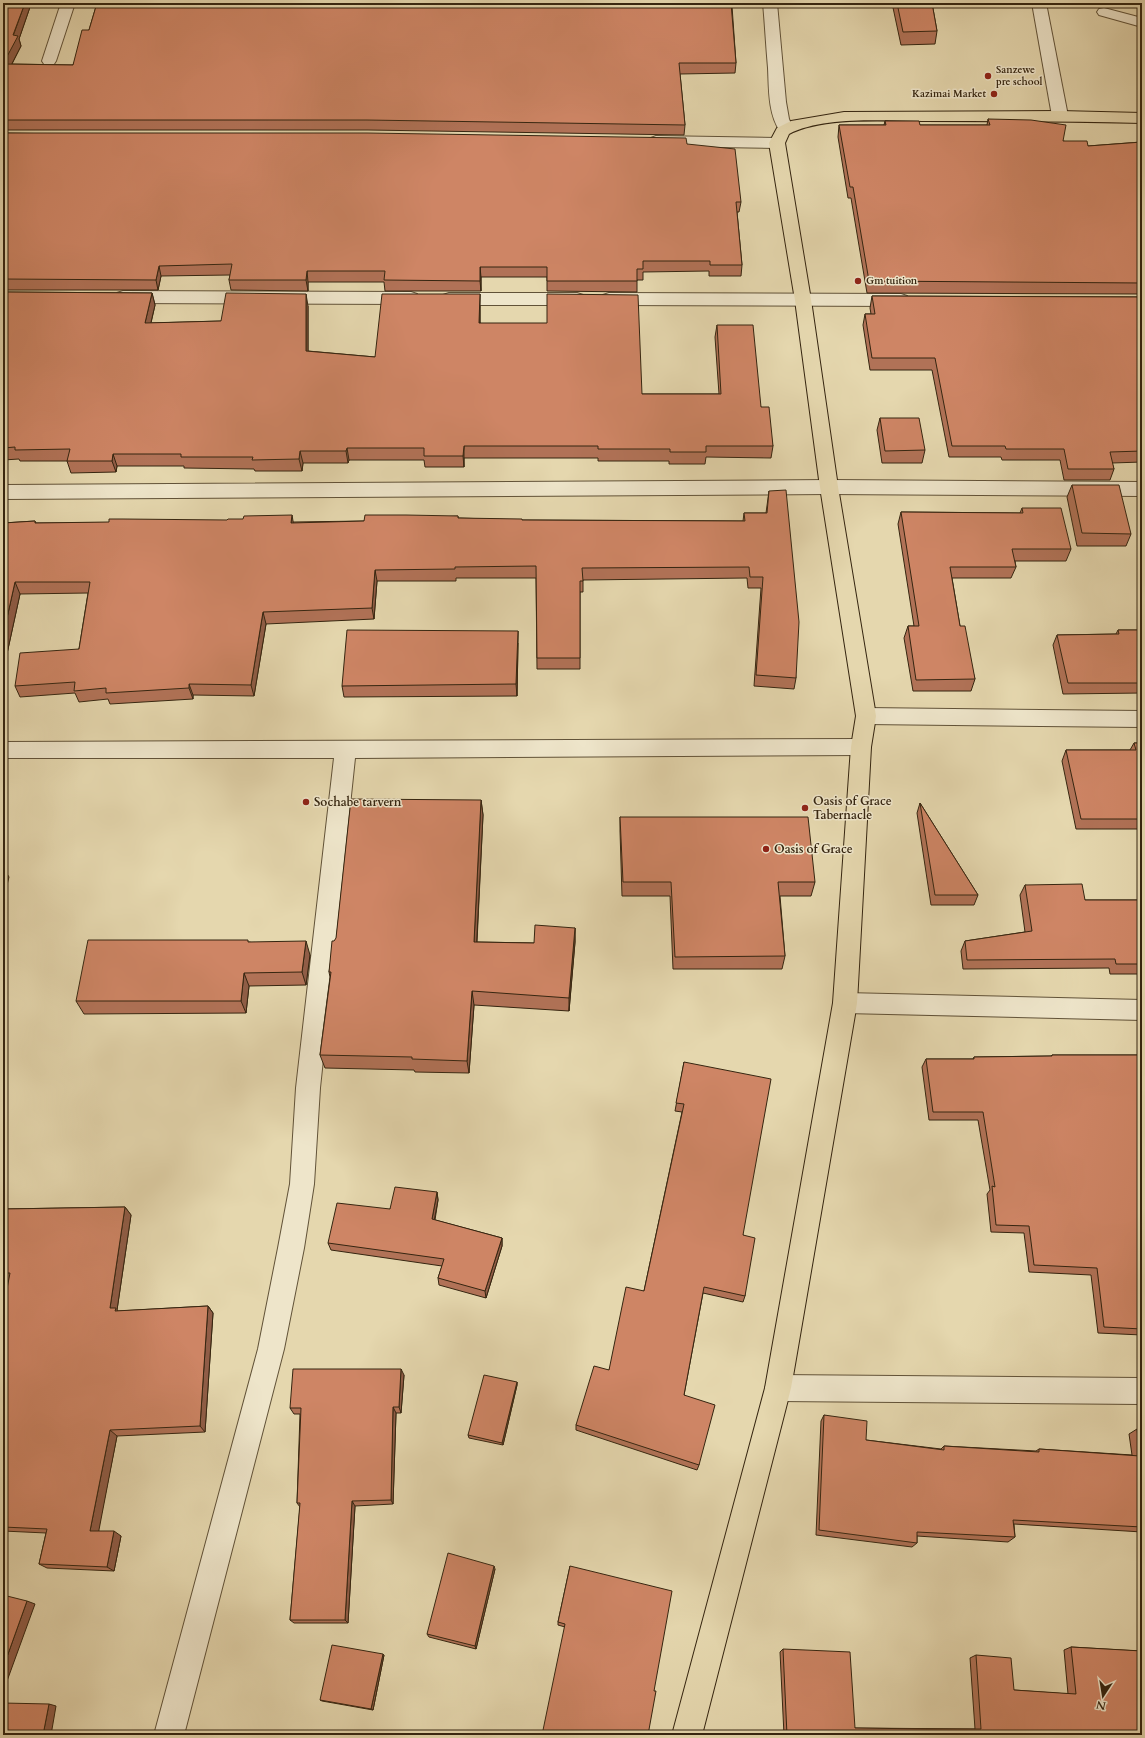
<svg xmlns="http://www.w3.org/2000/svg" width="1145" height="1738" font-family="Cardo,serif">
<rect width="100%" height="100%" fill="#e5d7ae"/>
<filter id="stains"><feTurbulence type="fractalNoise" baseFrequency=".005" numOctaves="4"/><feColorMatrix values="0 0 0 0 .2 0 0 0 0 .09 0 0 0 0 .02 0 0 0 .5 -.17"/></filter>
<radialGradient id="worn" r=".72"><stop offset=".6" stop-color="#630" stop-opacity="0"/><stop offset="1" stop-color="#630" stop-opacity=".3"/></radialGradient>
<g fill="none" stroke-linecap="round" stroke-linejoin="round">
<g stroke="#615238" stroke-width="2">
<g id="minor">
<polygon points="61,3 75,3 56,61 54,64 49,65 44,64 42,61"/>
<path d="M763 3H777L786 102 789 119 793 128 790 131 785 133 780 131C768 114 769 88 768 68 766 46 765 25 763 3Z"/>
<polygon points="1032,3 1046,3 1068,116 1065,119 1060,121 1055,119 1052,116"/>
<polygon points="1104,8 1142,18 1142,27 1099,15 1097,12 1099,9"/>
<polygon points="656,136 777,138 782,140 785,143 782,146 777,148 656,146 651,144 648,141 651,138"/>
<polygon points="123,291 411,292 417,294 419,298 417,302 411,304 123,303 117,301 115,297 117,293"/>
<polygon points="449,293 577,293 583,295 585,299 583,303 577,305 449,305 443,303 441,299 443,295"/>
<polygon points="609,293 901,294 907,296 909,300 907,304 901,306 609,305 603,303 601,299 603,295"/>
<polygon points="829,480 1142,482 1142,496 829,494 3,499 3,485"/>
<polygon points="866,708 1142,711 1142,727 866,724 859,722 856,716 859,710"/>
<polygon points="861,739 868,741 871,747 868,753 861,755 355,758 320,1088 314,1184 304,1248 284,1349 184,1735 154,1735 258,1349 278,1248 290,1184 296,1088 334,758 3,758 3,742"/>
<polygon points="845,993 1142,1000 1142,1020 845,1013 837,1010 833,1003 837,996"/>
<polygon points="778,1375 1142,1378 1142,1404 778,1401 769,1397 765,1388 769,1379"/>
</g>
</g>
<g stroke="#352510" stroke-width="2">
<path id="major" d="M1060 111 1142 113V123C1069 121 996 121 923 121 884 121 824 116 789 134L785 143 811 300 838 487 876 716 871 747 857 1003 791 1388 702 1735H672L765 1388 833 1003 851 747 856 716 820 487 795 300 769 143 777 128 791 121 844 112Z"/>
</g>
<use href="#minor" fill="#eee5ca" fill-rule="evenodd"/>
<use href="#major" fill="#e5d7ae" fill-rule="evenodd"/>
</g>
<g fill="#b17257" stroke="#352510">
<polygon points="3,3 30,7 19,39 21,46 12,64 73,65 89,30 97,3 763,3 762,6 732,6 736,63 735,73 680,74 685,125 684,135 368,130 3,130"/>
<polygon points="892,3 932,3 937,31 935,44 901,45"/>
<polygon points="988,119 1063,141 1088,146 1141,142 1138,132 1142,120 1142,294 867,293 851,198 848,198 838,137 839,125 884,125 885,121 920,125 987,125"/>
<polygon points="3,133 687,144 741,202 739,212 737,212 742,265 741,276 709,276 709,271 643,272 643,280 637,280 637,292 547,291 547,277 481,277 481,291 385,291 384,282 308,282 308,291 231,290 229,280 230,275 161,276 158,290 5,290 3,289"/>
<polygon points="3,292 152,293 155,305 151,323 221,321 308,306 308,351 375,357 480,306 480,323 642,394 719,394 715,337 717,325 761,407 773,446 771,458 706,457 705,464 669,464 669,461 598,461 598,458 464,458 464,467 425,467 424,460 349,460 348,463 303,463 302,471 255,471 254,469 184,468 184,466 117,466 116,472 71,473 67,461 20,461 19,459 3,460"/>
<polygon points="872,296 1142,297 1142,462 1112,463 1114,469 1110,480 1064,480 1060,460 1002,460 1001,457 949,457 932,370 870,370 863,325 865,314 871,314 870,308"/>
<polygon points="880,418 925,450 922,463 882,463 877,430"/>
<polygon points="1072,485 1131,534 1126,546 1077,546 1067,497"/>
<polygon points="769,491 796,678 794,689 754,686 761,588 748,588 747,578 583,580 583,592 580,592 580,669 537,669 536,578 456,578 456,581 377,581 374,619 266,624 254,696 193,695 193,699 110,704 108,699 79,702 75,693 20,697 15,686 79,649 88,593 20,594 3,672 3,523 35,521 36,523 294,522 364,521 458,516 458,518 522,520 743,521 744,513 766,513"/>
<polygon points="1022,508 1071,549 1066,561 1015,561 1016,567 1011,578 952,578 960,626 975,679 971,691 913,691 904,638 908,626 914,626 898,524 901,512 1020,513"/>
<polygon points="1142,519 1142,528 1141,523"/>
<polygon points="1118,630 1142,630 1142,693 1063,694 1053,645 1057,635 1116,634"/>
<polygon points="518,643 517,696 344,697 342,686"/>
<polygon points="1134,743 1142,743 1142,829 1076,829 1062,761 1066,750 1130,750"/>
<polygon points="481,800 483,815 477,942 534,943 575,928 575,942 569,1011 474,1005 469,1073 415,1072 414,1070 325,1068 320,1055 330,977 329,972 334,941"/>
<polygon points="920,803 978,895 974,905 931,905 917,813"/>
<polygon points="620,817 815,882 811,896 780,896 785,956 782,969 673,969 670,896 622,896 620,831"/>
<polygon points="1025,885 1085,900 1142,900 1142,974 1110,974 1109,968 963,969 961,951 965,941 1025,932 1020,895"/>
<polygon points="249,942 310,955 306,985 249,986 246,1013 84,1014 76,1001"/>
<polygon points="1052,1055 1142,1055 1142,1335 1098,1333 1091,1275 1029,1272 1024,1233 991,1232 987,1194 990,1190 978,1120 929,1120 922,1067 926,1059 973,1059 974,1057 1051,1056"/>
<polygon points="684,1062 743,1235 745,1296 743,1302 703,1293 684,1395 699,1465 697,1470 576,1430 576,1425 609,1370 644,1291 682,1112 675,1111"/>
<polygon points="437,1192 438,1200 435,1220 502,1238 502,1246 486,1298 439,1285 438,1278 442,1266 331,1250 328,1243 390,1209"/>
<polygon points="125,1207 131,1215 117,1310 118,1311 208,1306 213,1313 205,1432 117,1436 98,1531 121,1536 114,1571 47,1568 39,1564 46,1533 3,1531 3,1310 8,1281 3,1281 3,1209"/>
<polygon points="404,1375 401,1413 396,1413 393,1504 355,1506 348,1623 294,1623 290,1620 300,1507 297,1503 300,1414 294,1414 290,1408"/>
<polygon points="517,1382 517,1385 503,1445 469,1438 468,1435"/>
<polygon points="824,1415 866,1440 941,1449 944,1446 1036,1451 1039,1449 1132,1455 1129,1434 1137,1429 1142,1429 1142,1532 1014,1524 1015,1537 1008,1542 917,1536 917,1543 912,1547 816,1535 821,1421"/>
<polygon points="1142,1554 1142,1735 784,1735 780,1652 783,1649 855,1728 975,1729 970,1658 976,1655 1014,1690 1068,1694 1064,1650 1071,1647 1139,1651"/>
<polygon points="570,1566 654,1691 565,1627 558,1625 558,1622"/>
<polygon points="495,1569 476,1649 429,1637 427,1634"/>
<polygon points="384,1655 373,1710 322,1701 320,1700"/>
</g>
<g fill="#905d47" stroke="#352510">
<polygon points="25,3 29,3 30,7 19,39 21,46 6,75 3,64"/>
<polygon points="159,266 161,276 158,290 156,280"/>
<polygon points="480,267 481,277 481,291 480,281"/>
<polygon points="307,271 308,282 308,291 306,280"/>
<polygon points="152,293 155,305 148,335 145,323"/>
<polygon points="306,294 308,306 308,363 306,351"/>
<polygon points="480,294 480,335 479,323"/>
<polygon points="464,446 464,467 463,456"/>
<polygon points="347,448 349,460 348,463 346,451"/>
<polygon points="300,451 303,463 302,471 299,459"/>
<polygon points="113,454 117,466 116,472 112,461"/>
<polygon points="292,515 294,527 291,523"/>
<polygon points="375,570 377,581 374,619 372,608"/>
<polygon points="15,582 20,594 3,672 3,636"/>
<polygon points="263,612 266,624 254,696 251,685"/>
<polygon points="518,631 518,643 517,696 516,684"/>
<polygon points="189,684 193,695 193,699 189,688"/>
<polygon points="481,800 483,815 476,955 474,942"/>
<polygon points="3,867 9,877 3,901"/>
<polygon points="575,928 575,942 569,1011 569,998"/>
<polygon points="306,941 310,955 306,985 302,972"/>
<polygon points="244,973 249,986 246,1013 241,1001"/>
<polygon points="472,991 474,1005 469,1073 467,1061"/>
<polygon points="437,1192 438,1200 433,1227 432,1219"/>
<polygon points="125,1207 131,1215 117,1310 122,1316 110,1308"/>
<polygon points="502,1238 502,1246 486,1298 485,1291"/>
<polygon points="208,1306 213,1313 205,1432 200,1426"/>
<polygon points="401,1369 404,1375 401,1413 399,1407"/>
<polygon points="517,1382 517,1385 503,1445 502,1443"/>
<polygon points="393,1407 396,1413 393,1504 391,1500"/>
<polygon points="110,1430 117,1436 98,1535 90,1531"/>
<polygon points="352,1501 355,1506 348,1623 345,1620"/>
<polygon points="114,1531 121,1536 114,1571 107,1567"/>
<polygon points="494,1566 495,1569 476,1649 475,1646"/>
<polygon points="27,1601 35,1604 3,1692 3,1668"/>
<polygon points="383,1654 384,1655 373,1710 371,1709"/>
<polygon points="49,1704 56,1706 51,1735 43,1735"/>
</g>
<g fill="#ce8565" stroke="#352510">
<polygon points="3,3 25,3 13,35 18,36 3,64"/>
<polygon points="97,3 731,3 736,63 679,63 685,125 367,120 3,120 3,64 73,65 82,30 89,30"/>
<polygon points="897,3 932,3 937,31 903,32"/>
<polygon points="988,119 1031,120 1066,125 1063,141 1087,141 1088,146 1142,142 1142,283 869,281 853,187 850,187 839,125 886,125 885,121 919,121 920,125 990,125"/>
<polygon points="3,133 367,133 686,138 687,144 735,149 741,202 736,202 742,265 710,265 710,261 643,261 643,269 637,269 637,281 547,281 547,267 480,267 480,281 384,280 385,271 307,271 306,280 229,280 232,264 159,266 156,280 3,279"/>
<polygon points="3,292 152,293 145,323 221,321 226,293 306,294 306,351 375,357 382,294 480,294 479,323 547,323 547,294 638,295 642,394 721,394 717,325 753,325 761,407 769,407 773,446 706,446 706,452 670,452 670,449 598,449 598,446 464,446 463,456 424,456 424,448 347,448 346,451 300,451 299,459 252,460 253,457 181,457 181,454 113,454 112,461 67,461 70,449 15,450 15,447 3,448"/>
<polygon points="872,296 1142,297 1142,451 1110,452 1114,469 1068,469 1064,449 1006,449 1005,446 952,446 935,358 872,358 865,314 875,314"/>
<polygon points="880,418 919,418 925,450 885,451"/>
<polygon points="1072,485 1119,485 1131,534 1082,533"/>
<polygon points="786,490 799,622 796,678 756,675 763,577 750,577 749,567 582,568 583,581 580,581 580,658 537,658 536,566 455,567 455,569 375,570 372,608 263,612 251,685 189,684 189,688 106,693 106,688 74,691 75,682 15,686 20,653 79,649 90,582 15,582 3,636 3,523 35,521 35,523 109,522 109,519 123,519 227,520 228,519 243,519 244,516 292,515 291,523 364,521 365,515 406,515 458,516 458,518 522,519 522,520 745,521 744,513 767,513 769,491"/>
<polygon points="1022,508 1061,508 1071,549 1012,549 1016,567 950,567 960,626 965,626 975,679 916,680 908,626 919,626 901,512 1023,513"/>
<polygon points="347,630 518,631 516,684 342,686"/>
<polygon points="1118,630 1142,630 1142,683 1068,683 1057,635 1119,634"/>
<polygon points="1134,743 1142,743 1142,819 1081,819 1066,750 1136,750"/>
<polygon points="351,799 481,800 474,942 534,943 535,925 575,928 569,998 472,991 467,1061 412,1059 412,1057 320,1055 331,972 329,972 332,941 334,941 336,938"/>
<polygon points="920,803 978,895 935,895"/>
<polygon points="620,817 808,817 815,882 778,882 785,956 675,957 671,882 623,882"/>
<polygon points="1082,884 1085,900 1142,900 1142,964 1116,964 1115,959 967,960 965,941 1032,931 1025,885"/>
<polygon points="88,940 248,940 248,942 306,941 302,972 244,973 241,1001 76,1001"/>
<polygon points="1052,1055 1142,1055 1142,1329 1104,1327 1097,1268 1034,1265 1029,1226 996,1225 992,1186 995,1187 983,1112 933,1112 926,1059 974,1059 974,1057 1052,1056"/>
<polygon points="684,1062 771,1079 743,1235 755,1238 745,1296 704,1287 684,1395 715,1405 699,1465 576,1425 594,1366 609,1370 626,1287 644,1291 684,1104 676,1103"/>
<polygon points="395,1187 437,1192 432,1219 502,1238 485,1291 438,1278 444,1259 328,1243 337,1203 390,1209"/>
<polygon points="125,1207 110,1308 116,1308 115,1311 208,1306 200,1426 110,1430 90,1531 114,1531 107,1567 39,1564 47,1529 3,1527 3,1310 10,1273 3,1273 3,1209"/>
<polygon points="293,1369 401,1369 399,1407 393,1407 391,1500 352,1501 345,1620 290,1620 300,1503 297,1503 301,1408 290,1408"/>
<polygon points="484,1375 517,1382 502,1443 468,1435"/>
<polygon points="824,1415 867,1421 866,1440 944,1450 944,1446 1039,1452 1039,1449 1140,1456 1137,1429 1142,1429 1142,1527 1013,1520 1015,1537 917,1532 917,1543 819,1530"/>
<polygon points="448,1553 494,1566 475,1646 427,1634"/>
<polygon points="570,1566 672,1591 654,1691 656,1691 648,1735 542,1735 565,1624 558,1622"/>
<polygon points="3,1595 27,1601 3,1668"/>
<polygon points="332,1645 383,1654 371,1709 320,1700"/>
<polygon points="1071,1647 1142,1651 1142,1735 787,1735 783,1649 850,1652 855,1728 927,1729 981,1729 976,1655 1011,1658 1014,1690 1076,1694"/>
<polygon points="3,1703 49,1704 43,1735 3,1735"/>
</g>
<g fill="#8f2418" stroke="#eee5ca" stroke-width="1.5">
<circle cx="988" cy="76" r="4"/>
<circle cx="994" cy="94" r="4"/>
<circle cx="858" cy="281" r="4"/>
<circle cx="306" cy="802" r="4"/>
<circle cx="805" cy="808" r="4"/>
<circle cx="766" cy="849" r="4"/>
</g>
<g text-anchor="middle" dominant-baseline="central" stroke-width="3" stroke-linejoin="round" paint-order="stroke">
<g font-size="10" font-weight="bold" fill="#352510" stroke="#eee5ca" text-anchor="start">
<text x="996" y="70">Sanzewe<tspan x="996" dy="12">pre school</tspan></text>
<text x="986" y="94" text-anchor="end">Kazimai Market</text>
<text x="866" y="281">Gm tuition</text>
</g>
<g font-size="12" font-weight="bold" fill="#352510" stroke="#eee5ca" text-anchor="start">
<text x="813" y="801">Oasis of Grace<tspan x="813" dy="14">Tabernacle</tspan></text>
<text x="314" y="802">Sochabe tarvern</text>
<text x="774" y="849">Oasis of Grace</text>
</g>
</g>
<rect width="1145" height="1738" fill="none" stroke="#e5d7ae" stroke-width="16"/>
<rect x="4" y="4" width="1137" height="1730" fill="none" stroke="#352510" stroke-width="2"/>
<rect x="8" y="8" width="1129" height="1722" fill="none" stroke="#352510"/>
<g transform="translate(1103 1696) rotate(192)" stroke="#eee5ca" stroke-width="3" paint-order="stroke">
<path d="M0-3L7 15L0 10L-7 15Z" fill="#352510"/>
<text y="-6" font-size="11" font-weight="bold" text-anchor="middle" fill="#352510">N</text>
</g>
<rect width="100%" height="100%" filter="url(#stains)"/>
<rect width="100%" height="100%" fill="url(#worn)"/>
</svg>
